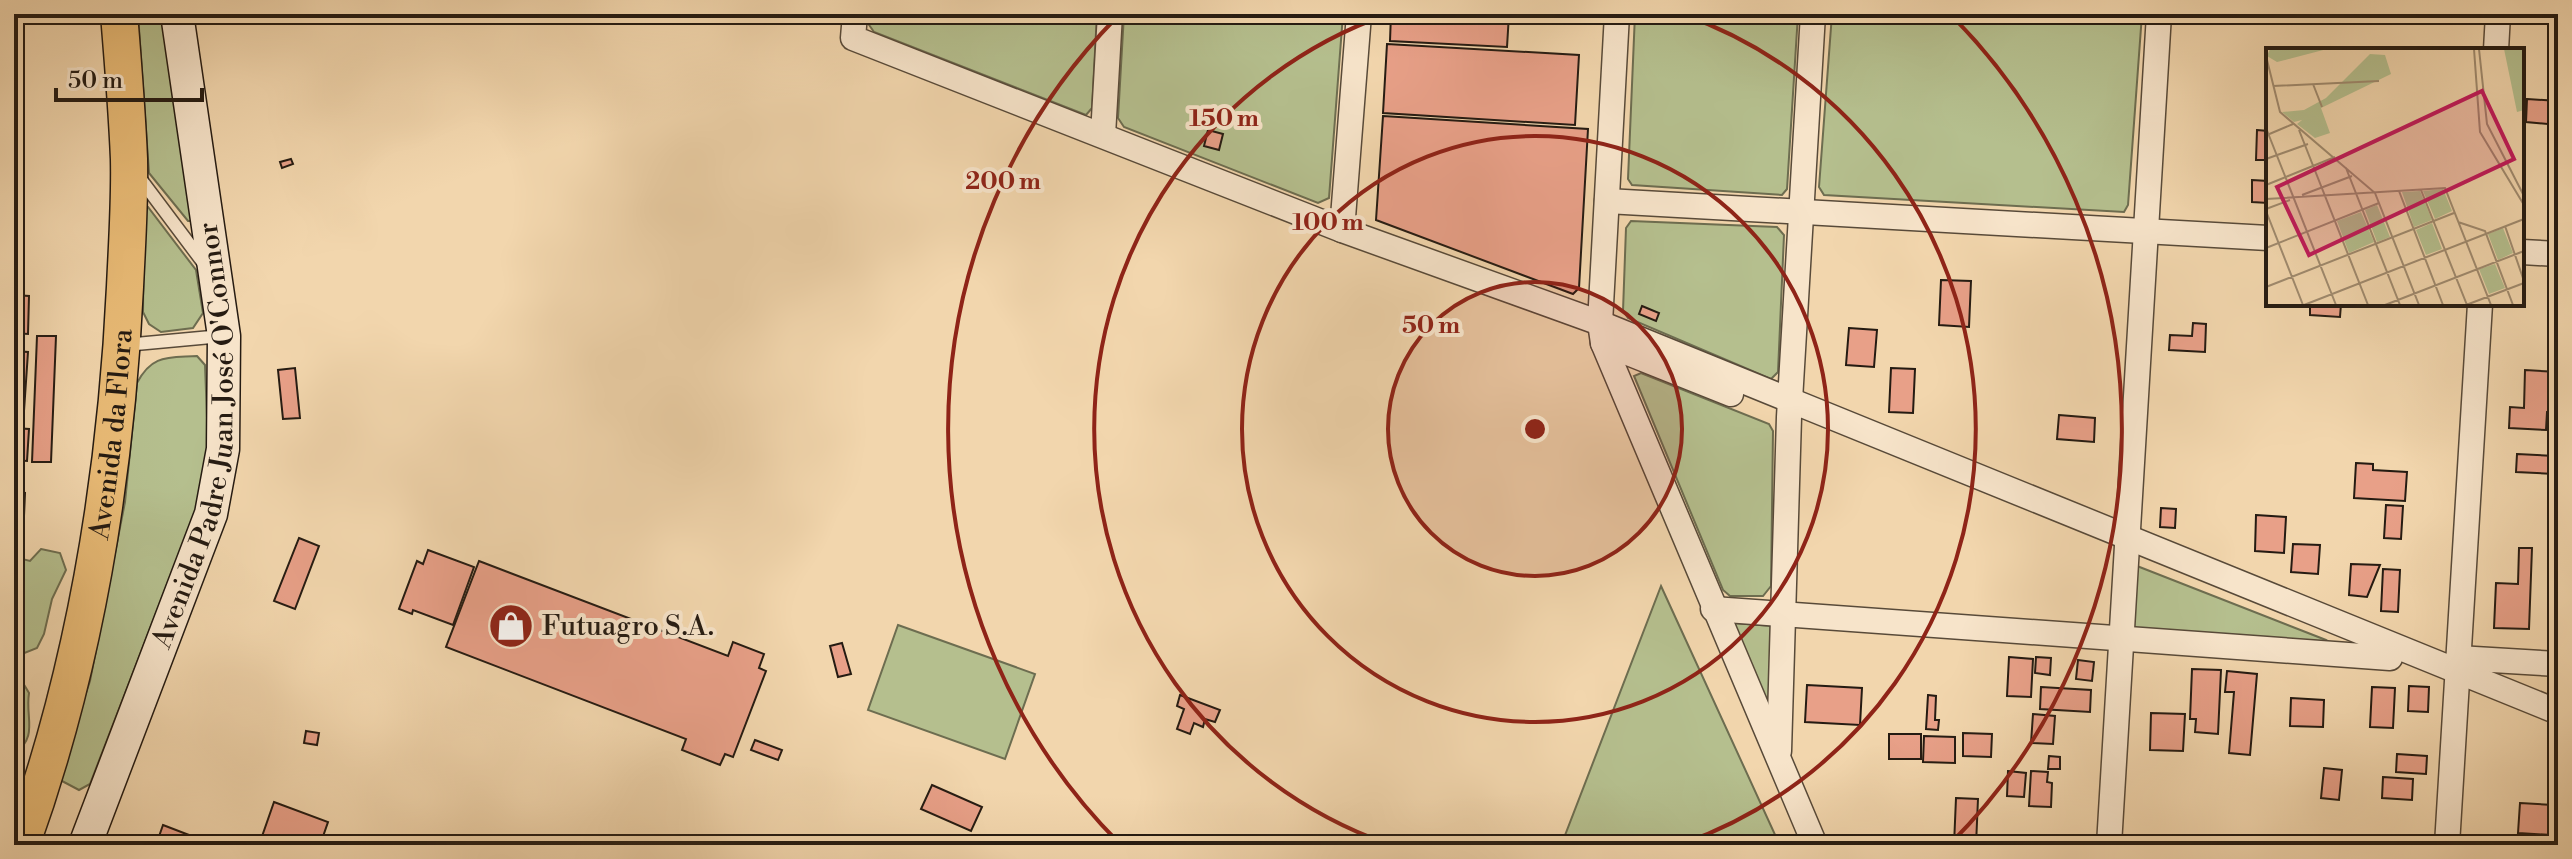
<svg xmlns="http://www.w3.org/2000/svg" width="2572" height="859" font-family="'Libre Bodoni',serif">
<rect width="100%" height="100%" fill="#f2d6ad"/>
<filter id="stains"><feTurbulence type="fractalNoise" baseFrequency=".0025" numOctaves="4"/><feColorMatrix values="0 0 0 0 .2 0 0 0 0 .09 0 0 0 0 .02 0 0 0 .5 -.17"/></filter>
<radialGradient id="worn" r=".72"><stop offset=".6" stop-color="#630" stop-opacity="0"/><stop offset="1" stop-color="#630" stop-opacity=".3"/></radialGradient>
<g fill="#b5bf8e" stroke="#6d6d50" stroke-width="2">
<polygon points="138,14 163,14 192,221 188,221 149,173"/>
<polygon points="868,14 1097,14 1092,108 1086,115 874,32 867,22"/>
<polygon points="1124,14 1343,14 1329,198 1318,203 1124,127 1118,118"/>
<polygon points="1635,14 1798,14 1787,189 1782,195 1632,185 1628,179"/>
<polygon points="1832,14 2142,14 2128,205 2124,212 1824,195 1819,187"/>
<polygon points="144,207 148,207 196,270 203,313 193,328 161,332 149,324 143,312"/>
<polygon points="1631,221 1777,227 1784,235 1778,372 1771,379 1628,318 1623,311 1626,228"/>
<path d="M197 356 205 365 208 444 197 507 90 784 79 790 62 781 60 770 90 681 125 502 137 383C152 354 168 358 197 356Z"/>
<polygon points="1641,373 1769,424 1773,431 1771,586 1763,596 1730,596 1723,590 1634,376"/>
<polygon points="41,549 60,553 66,570 52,599 44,634 37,648 22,654 14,653 14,557 30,561"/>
<polygon points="2137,566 2326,640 2332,644 2135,628 2133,627"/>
<polygon points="1661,586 1777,839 1765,845 1582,845 1564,838"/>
<polygon points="1733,623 1773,626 1771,710"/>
<polygon points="898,625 1035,674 1005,759 868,710"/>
<path d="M15 661 20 678 29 693C25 719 39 735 14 755Z"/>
</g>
<g fill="#e8a088" stroke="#251b12" stroke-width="2">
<polygon points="1391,14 1509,14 1507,47 1390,41"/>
<polygon points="1387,44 1579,55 1575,125 1383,113"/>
<polygon points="2527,99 2558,101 2558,125 2526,122"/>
<polygon points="1383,116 1588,129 1579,288 1573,294 1376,220"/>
<polygon points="1208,130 1223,134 1219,150 1204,146"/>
<polygon points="2257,130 2268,131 2268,160 2256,160"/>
<polygon points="291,159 293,164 282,168 280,162"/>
<polygon points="2252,180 2268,181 2268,203 2252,202"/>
<polygon points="1941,280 1971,281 1969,327 1939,325"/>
<polygon points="14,295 29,296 28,334 14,333"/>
<polygon points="2310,304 2341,304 2340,317 2310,315"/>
<polygon points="1642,306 1659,313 1656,321 1639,314"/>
<polygon points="2193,323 2206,324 2205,352 2169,350 2170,335 2192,336"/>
<polygon points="1849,328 1877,330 1874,367 1846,365"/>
<polygon points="37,336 56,336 51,462 32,462"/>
<polygon points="14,351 28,352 24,411 14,411"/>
<polygon points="295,368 300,418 283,419 278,370"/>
<polygon points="1891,368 1915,369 1913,413 1889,412"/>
<polygon points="2525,370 2558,372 2558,413 2547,412 2546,430 2509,428 2510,407 2524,408"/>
<polygon points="2059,415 2095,418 2094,442 2057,439"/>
<polygon points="14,428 29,429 27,461 14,460"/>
<polygon points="2517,454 2555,456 2554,474 2516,472"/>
<polygon points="2356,463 2373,464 2373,470 2407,472 2405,501 2354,498"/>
<polygon points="14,492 25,493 24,516 14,515"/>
<polygon points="2386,505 2403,506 2401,539 2384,538"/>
<polygon points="2161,508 2176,509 2175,528 2160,527"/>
<polygon points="2256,515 2286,517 2284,553 2255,551"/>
<polygon points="299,538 319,546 295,609 274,601"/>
<polygon points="2293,544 2320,545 2318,574 2291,572"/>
<polygon points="2519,548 2532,548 2529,629 2494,628 2496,583 2518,584"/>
<polygon points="428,550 474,567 453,625 413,610 412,614 399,609 417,561 423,564"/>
<polygon points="479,561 728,656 733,642 764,654 759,668 766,671 733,757 725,754 720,765 682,750 686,739 446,647"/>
<polygon points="2351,564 2380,565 2367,597 2349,595"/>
<polygon points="2383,569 2400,570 2398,612 2381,611"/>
<polygon points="842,643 851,674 838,677 830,646"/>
<polygon points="2009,657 2033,659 2031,697 2007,696"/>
<polygon points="2036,657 2051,658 2050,675 2035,673"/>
<polygon points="2078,660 2094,662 2092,681 2076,679"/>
<polygon points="2192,669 2221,670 2218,734 2195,732 2196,719 2190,719"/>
<polygon points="2227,671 2257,674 2250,755 2229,753 2234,692 2225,692"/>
<polygon points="1807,685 1862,688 1860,725 1805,722"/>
<polygon points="2409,686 2429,687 2428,712 2408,711"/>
<polygon points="2041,687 2091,690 2090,712 2040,709"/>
<polygon points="2372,687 2395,688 2393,728 2370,727"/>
<polygon points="1180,695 1220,710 1215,722 1205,719 1203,727 1194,723 1190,734 1177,729 1184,709 1177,706"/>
<polygon points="1928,695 1936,696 1935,720 1939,720 1938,730 1926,729"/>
<polygon points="2291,698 2324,700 2323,727 2290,726"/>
<polygon points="2151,713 2185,714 2183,751 2150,750"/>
<polygon points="2033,714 2055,716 2053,744 2031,743"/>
<polygon points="306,731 319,733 317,745 304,743"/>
<polygon points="1963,733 1992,734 1991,757 1963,756"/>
<rect x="1889" y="734" width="32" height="25"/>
<polygon points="1924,736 1955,737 1955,763 1923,762"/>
<polygon points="755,740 782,750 778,760 751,750"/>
<polygon points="2397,754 2427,756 2426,774 2396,772"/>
<polygon points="2049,756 2060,757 2060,769 2048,769"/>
<polygon points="2324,768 2342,770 2339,800 2321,798"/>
<polygon points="2008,771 2026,773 2024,797 2007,796"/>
<polygon points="2031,771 2048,772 2047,782 2052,783 2051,807 2029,806"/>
<polygon points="2383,777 2413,779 2412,800 2382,798"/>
<polygon points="932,785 982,807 971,831 921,809"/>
<polygon points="1956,798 1978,799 1976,845 1954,845"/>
<polygon points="274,802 328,822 320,845 259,845"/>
<polygon points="2520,803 2553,805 2552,835 2518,833"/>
<polygon points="163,825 215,845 156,845"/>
</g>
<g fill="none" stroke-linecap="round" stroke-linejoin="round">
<g stroke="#584a39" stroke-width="15">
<g id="lane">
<polyline points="139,177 205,265"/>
<polyline points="125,345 222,336"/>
</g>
</g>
<g stroke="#584a39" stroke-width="27">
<g id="street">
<polyline points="855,14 853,38 1342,230 1600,323 2558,712"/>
<polyline points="1617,14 1600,323 1603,343 1815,845"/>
<polyline points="2496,50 2498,14"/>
<polyline points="1103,135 1110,14"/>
<polyline points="1607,201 2268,238"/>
<polyline points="1342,230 1359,14"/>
<polyline points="2522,252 2558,254"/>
<polyline points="1603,343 1731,394"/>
<polyline points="1713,609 2390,658"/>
<polyline points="2458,658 2558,664"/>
<polyline points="1779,751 1789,417 1813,14"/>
<polyline points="2109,845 2159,14"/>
<polyline points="2447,845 2480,304"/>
</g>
</g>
<g stroke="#251b12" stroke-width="35">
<g id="secondary">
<path id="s1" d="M85 845 211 514 223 449 224 336 177 14"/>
</g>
</g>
<g stroke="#251b12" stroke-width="39">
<g id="primary">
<path id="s2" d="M21 845C85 667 116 475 125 287 127 244 130 201 129 159 127 111 123 62 119 14"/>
</g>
</g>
<use href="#lane" stroke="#f7e4ca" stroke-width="12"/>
<use href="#street" stroke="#f7e4ca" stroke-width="24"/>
<use href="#secondary" stroke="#f7e4ca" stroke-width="32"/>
<use href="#primary" stroke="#e9bb76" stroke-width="36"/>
</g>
<circle cx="1535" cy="429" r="147" fill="#8f2418" fill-opacity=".12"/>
<g fill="none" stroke="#8f2418" stroke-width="4">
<circle cx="1535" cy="429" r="147"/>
<circle cx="1535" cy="429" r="293"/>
<path d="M1388 844A440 440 0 0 1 1388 14M1682 14A440 440 0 0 1 1682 844"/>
<path d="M1120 844A587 587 0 0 1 1116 18M1954 18A587 587 0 0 1 1950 844"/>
</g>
<defs>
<g id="shop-disc" transform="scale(2.3)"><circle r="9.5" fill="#8f2418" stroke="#f7e4ca"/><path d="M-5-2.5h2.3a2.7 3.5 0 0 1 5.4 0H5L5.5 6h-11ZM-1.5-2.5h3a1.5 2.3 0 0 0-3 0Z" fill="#fff"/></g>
</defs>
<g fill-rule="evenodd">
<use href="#shop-disc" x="511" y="626"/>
</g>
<g text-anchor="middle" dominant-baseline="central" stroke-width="8" stroke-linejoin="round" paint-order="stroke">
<g font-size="28" fill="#251b12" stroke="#f7e4ca">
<text stroke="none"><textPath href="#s2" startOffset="422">Avenida da Flora</textPath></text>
<text stroke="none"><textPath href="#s1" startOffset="430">Avenida Padre Juan José O'Connor</textPath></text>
</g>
<g font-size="28" fill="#251b12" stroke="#f7e4ca" text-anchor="start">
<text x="542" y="626">Futuagro S.A.</text>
</g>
</g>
<g transform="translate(2266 48)">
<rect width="258" height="258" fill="#f2d6ad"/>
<path d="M4 1H61L11 14 1 8ZM238 1H258V62L251 64ZM104 6 119 7 125 26 55 60 64 85 49 90 31 76 36 72 28 74 16 64 38 62 60 50ZM177 141 186 163 169 171 157 143ZM154 143 166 172 148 179 136 144ZM111 157 124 189 111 194 99 162ZM95 164 108 194 83 205 71 173ZM166 175 176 201 160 207 150 182ZM237 180 247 205 232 212 222 186ZM229 216 239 240 223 246 213 221Z" fill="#b5bf8e"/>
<path fill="none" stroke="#a08b6f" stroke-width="2" d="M208 1 214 84 258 157M213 1 221 76 258 148M0 8 14 64 109 145 153 257M47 36 56 59M7 38 113 33M0 80 70 257M33 82 102 257M1 87 27 76M0 111 42 96M80 120 134 257M0 137 69 109M155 142 201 257M133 143 177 257M36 147 86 128M0 151 179 140 225 257M0 161 24 152M0 163 37 257M192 174 219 183 247 257M239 178 258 233M0 200 113 155M0 239 188 165M38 257 258 171M119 257 258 203M200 257 258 235"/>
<path fill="#c2185b" fill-opacity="0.15" stroke="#c2185b" stroke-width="4" d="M216 43 248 111 43 207 11 139Z"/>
<rect width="258" height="258" fill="none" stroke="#251b12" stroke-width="4"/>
</g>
<circle cx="1535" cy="429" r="12" fill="#8f2418" stroke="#f7e4ca" stroke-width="4"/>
<g font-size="24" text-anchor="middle" font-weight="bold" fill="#8f2418" stroke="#f7e4ca" stroke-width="8" stroke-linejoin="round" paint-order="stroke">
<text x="1224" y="126">150 m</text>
<text x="1003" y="189">200 m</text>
<text x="1328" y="230">100 m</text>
<text x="1431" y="333">50 m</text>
</g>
<rect width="2572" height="859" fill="none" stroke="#f2d6ad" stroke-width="48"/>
<rect x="16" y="16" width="2540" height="827" fill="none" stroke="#251b12" stroke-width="4"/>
<rect x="24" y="24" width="2524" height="811" fill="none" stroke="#251b12" stroke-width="2"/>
<path d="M56 88v12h146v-12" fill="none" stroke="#251b12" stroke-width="4"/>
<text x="68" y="88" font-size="24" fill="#251b12" stroke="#f7e4ca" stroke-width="6" paint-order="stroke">50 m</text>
<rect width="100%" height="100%" filter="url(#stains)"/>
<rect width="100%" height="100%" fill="url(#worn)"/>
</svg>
